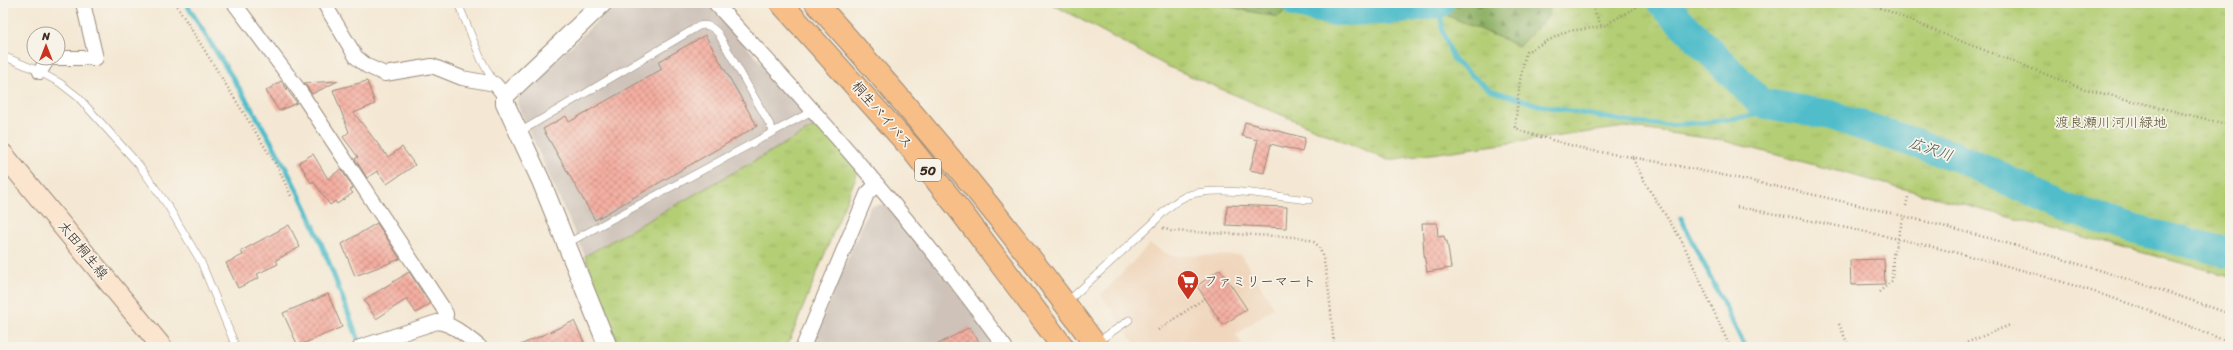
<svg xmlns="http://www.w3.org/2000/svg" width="2233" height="350" font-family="Sriracha,'Klee One',sans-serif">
<defs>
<pattern id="grass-tufts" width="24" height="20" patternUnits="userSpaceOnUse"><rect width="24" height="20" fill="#b3ce74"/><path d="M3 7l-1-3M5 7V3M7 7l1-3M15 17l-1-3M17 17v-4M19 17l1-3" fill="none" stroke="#9bb164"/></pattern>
<pattern id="forest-firs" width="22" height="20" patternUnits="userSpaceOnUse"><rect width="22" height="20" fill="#8eb166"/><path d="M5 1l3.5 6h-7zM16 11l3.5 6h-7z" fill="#759053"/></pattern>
<pattern id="building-cross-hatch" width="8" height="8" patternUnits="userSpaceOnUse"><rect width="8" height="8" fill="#f5afa2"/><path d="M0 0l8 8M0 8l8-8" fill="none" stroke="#c88f83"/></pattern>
</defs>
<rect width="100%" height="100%" fill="#f7f3e8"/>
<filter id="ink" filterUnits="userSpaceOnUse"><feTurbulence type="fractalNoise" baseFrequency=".025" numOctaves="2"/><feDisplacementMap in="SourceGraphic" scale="8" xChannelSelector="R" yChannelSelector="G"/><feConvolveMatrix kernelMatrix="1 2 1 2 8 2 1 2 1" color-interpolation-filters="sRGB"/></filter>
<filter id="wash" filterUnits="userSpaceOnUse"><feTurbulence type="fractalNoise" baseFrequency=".012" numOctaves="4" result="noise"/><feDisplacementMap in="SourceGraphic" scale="16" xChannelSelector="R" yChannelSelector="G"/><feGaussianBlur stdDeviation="0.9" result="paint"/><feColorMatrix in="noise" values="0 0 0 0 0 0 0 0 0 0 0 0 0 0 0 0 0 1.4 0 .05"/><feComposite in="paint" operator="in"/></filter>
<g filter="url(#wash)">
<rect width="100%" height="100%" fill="#f4e8d4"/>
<polygon fill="#f0d6bc" points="1150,244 1171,256 1241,255 1274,307 1236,335 1244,347 1137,347 1101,295"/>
<g fill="#cec2b9">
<polygon points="616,3 707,3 818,125 585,256 517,104 520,95"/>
<polygon points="885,204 945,277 999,347 810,347 870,206"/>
</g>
<g fill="url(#grass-tufts)" stroke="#777c49">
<polygon points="1050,3 2230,3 2230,276 1721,140 1625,127 1388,160 1167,66"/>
<polygon points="818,125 859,169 787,347 619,347 585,256"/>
</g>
<g fill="url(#forest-firs)" stroke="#646e42">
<polygon points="1208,3 1294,3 1278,17"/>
<polygon points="1418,3 1551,3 1548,16 1519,46"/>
</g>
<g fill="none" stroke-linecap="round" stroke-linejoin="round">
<g stroke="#51bdca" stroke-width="5">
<path d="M186 3C223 64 265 125 297 190 323 241 340 294 361 346"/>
<polyline points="1438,3 1443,32 1454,61 1490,90 1539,105 1634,123 1664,125 1711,122 1792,109"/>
<polyline points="1681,218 1745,347"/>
</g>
<g stroke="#51bdca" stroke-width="30">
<polyline points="1297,3 1331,11 1390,10 1439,3"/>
<polyline points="1662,3 1761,103 1830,115 1957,157 2071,210 2136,230 2230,253"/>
</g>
</g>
<g id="blocks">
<g fill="url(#building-cross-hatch)">
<polygon points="705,35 757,126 595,220 543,129 566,116 569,122 662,69 658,62"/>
<polygon points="281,81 297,103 279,111 266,91"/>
<polygon points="338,81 312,94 304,83"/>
<polygon points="367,81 375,104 354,113 388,157 402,147 415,165 387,184 377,171 367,178 355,159 358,157 343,137 349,132 333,90"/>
<polygon points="1245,122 1305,138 1302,152 1271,144 1264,173 1250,170 1258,140 1242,136"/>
<polygon points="313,154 328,179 341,169 353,188 350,190 353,193 337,204 335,201 330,205 313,181 311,183 299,162"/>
<polygon points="1227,205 1287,207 1286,228 1226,225"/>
<polygon points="377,223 400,259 355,276 342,244"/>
<polygon points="1422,223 1437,223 1438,237 1444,236 1445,241 1447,241 1451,268 1427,272 1424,254"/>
<polygon points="289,225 300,247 276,260 278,264 257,274 259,278 238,288 226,263 243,255 241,251"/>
<polygon points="1884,259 1885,284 1851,285 1850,260"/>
<polygon points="1220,269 1247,309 1223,325 1197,286"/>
<polygon points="409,272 430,304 416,313 407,299 376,319 364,300"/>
<polygon points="328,294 342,327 298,346 283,313"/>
<polygon points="574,321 584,342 574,347 516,347"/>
<polygon points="970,327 982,347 933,347"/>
</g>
</g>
</g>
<g filter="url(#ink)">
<use href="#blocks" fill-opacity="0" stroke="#988979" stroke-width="1"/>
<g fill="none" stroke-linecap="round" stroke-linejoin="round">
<g stroke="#988979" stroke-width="8">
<g id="service">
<polyline points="458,3 481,59 494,83"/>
<polyline points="3,56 34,69 60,83 78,97 139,165 168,206 201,262 236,347"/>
<path d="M518 133 699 26C707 24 711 26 718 33L774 132"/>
<polyline points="566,244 814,110"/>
<path d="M1067 302 1153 223C1162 213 1173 202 1186 196 1216 184 1276 197 1309 200"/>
<polyline points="1096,343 1129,320"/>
</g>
</g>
<g stroke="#988979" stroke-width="16">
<g id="minor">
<polyline points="234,3 299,90 443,308 446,314 445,323"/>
<polyline points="324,3 356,57 367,66 385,74 432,66 462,78 495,84 505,96"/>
<path d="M715 3C817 113 917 225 1005 347"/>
<polyline points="40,72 48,58 96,58 83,3"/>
<path d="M360 347 437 322C454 324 467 337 480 347"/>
<polyline points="803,347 867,194 877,184"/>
</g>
</g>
<g stroke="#988979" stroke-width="20">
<polyline id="tertiary" points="603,3 505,96 505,103 541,181 608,347"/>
</g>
<g stroke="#988979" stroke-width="22">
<polyline id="secondary" points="3,154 162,347"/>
</g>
<g stroke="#988979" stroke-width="24">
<g id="trunk">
<polyline points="781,3 910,147 962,213 1063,347"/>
<path d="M816 3C915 113 1010 227 1097 347"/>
</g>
</g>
<g stroke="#988979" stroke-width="2.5" stroke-dasharray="1 3" stroke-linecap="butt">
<polyline points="175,3 278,168 291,196"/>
<polyline points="1590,3 1602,27"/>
<polyline points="1643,3 1602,27 1567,31 1526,52 1520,80 1515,127 1523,132 1588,150 1632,157 1647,186 1682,241 1730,347"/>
<polyline points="1869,3 1948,36 2081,88 2230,125"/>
<path d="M1632 157C1835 196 2036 244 2230 314"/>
<polyline points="1906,206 1908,197"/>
<path d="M1737 207C1905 237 2073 275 2230 343"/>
<path d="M1163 228 1171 231 1296 237C1305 238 1312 239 1318 246 1328 259 1332 327 1334 347"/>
<polyline points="1879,292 1892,281 1893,255 1904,216"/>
<polyline points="1839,324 1849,347"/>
<polyline points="1158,330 1205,298"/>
<polyline points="1956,347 2010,325"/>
</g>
<use href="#service" stroke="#fff" stroke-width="7"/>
<use href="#minor" stroke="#fff" stroke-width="14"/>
<use href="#tertiary" stroke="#fff" stroke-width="18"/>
<use href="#secondary" stroke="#fce5cf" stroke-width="20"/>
<use href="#trunk" stroke="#f7be87" stroke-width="22"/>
</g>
</g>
<defs>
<g id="supermarket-pin" transform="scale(1.15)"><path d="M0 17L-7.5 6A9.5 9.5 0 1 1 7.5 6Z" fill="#c8321e" stroke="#f7f3e8"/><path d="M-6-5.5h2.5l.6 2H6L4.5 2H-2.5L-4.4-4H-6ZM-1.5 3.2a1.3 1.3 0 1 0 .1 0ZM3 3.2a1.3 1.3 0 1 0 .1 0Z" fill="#fff"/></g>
</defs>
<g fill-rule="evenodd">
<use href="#supermarket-pin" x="1188" y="281"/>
</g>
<g text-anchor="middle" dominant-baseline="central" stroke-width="3.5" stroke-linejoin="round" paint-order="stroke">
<rect fill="#f7f3e8" stroke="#73665b" stroke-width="1" x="915" y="159" width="26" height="22" rx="3"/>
<g font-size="13" font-weight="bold" fill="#3b2a1e">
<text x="928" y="170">50</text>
</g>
<g font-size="14" fill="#3b2a1e" stroke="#f7f3e8">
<text transform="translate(882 115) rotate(49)">桐生バイパス</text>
<text transform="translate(83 250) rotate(51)">太田桐生線</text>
</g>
<g font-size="14" fill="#595334" stroke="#f7f3e8">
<text x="2111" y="122">渡良瀬川河川緑地</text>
</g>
<g font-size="14" fill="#3b2a1e" stroke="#f7f3e8" text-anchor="start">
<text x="1204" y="281">ファミリーマート</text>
</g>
<g font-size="15" font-style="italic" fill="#425652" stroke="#f7f3e8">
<text transform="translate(1931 149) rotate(19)">広沢川</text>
</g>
</g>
<rect width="2233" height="350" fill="none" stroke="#f7f3e8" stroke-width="16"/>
<g transform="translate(46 46)"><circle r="19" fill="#f7f3e8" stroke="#aca397"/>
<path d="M0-3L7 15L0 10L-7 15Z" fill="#c8321e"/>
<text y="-6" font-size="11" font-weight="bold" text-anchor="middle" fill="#3b2a1e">N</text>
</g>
</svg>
